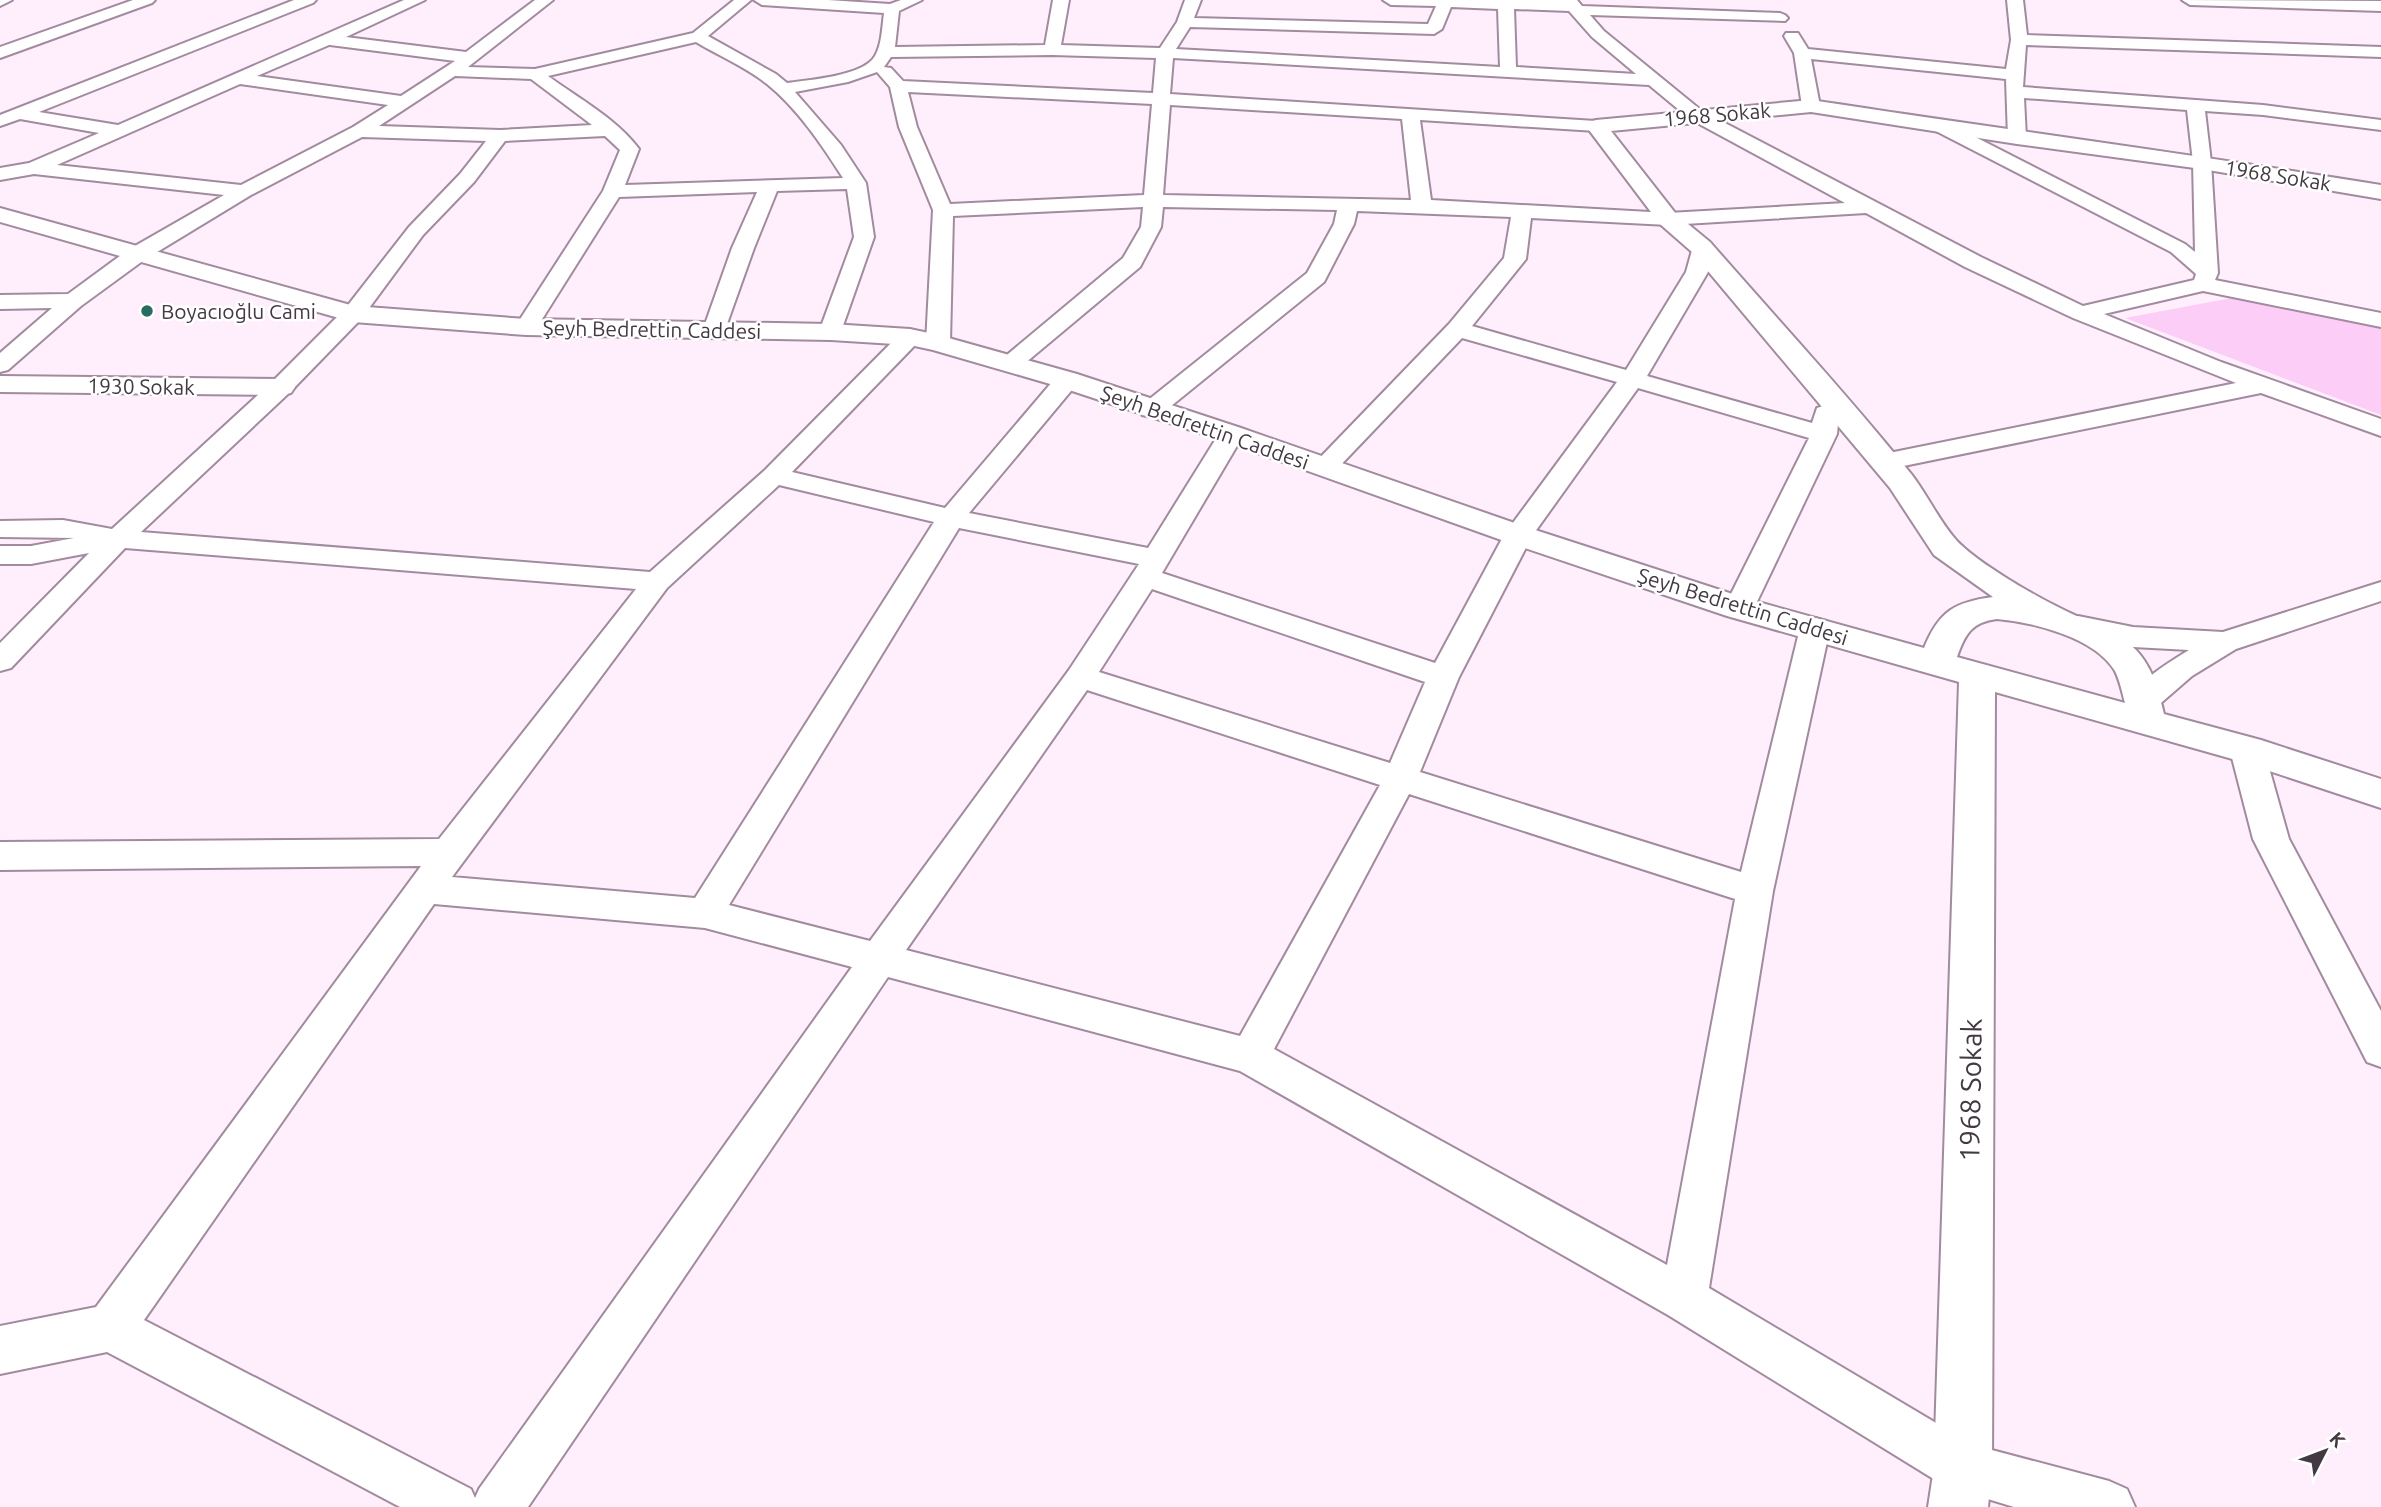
<svg xmlns="http://www.w3.org/2000/svg" width="2381" height="1507" font-family="Ubuntu,sans-serif">
<rect width="100%" height="100%" fill="#ffeffc"/>
<polygon fill="#fccdf7" points="2237,297 2381,326 2381,415 2125,318"/>
<g fill="none" stroke-linecap="round" stroke-linejoin="round">
<g stroke="#a28a9f" stroke-width="4">
<g id="street">
<polygon points="0,0 12,0 0,6"/>
<polygon points="133,0 155,0 152,3 0,58 0,47"/>
<path d="M294 0H316L313 3 39 112 118 125 404 0H425L346 37 466 52 535 0H553L468 67 535 69 693 33 734 0H751L708 36 776 74 787 83C808 80 864 76 875 56 882 44 882 27 884 13L762 5 754 0H828L890 4 901 0H922L899 11 895 47 1045 45 1053 0H1069L1061 45 1160 48 1177 22 1185 0H1201L1194 18 1428 24 1436 6 1391 5 1383 0H1577L1582 6 1780 13 1785 15 1788 18 1785 21 1590 15 1604 31 1702 111 1981 257 2083 306 2194 280 2196 274 2171 252 1932 129 1929 125 1938 120 1944 121 2185 244 2195 252 2193 162 2187 110 2024 98 2026 138 2017 144 2008 138 2006 79 1811 59 1820 106 1811 111 1802 106 1794 53 1784 36 1786 33H1798L1808 49 2006 69 2011 40 2007 0H2023L2027 35 2381 47V57L2026 45 2023 87 2263 105 2381 120V130L2263 115 2205 111 2211 162 2218 273 2215 280 2381 313V327L2203 291 2104 314 2221 362 2381 419V436L2261 393 1884 470 1875 468 1871 462 1875 456 1884 454 2236 383 2073 318 1965 267 1866 213 1668 225 1531 218 1526 259 1472 326 1626 370 1686 272 1694 243H1708L1712 247 1708 272 1647 376 1812 423 1817 408 1826 405 1835 408 1839 413 1837 434 1754 608 1750 615 1739 617 1728 615 1724 608 1809 438 1638 388 1532 536 1459 677 1420 772 1741 872 1800 628 1804 621 1815 618 1826 621 1830 628 1773 891 1709 1288 1973 1445 2109 1481 2127 1489 2135 1507H2014L1945 1486 1668 1315 1240 1071 888 977 528 1507H400L107 1352 0 1374V1326L96 1307 421 866 0 870V842L439 839 636 589 125 548 11 668 0 671V643L89 553 31 564H0V546H31L74 538 0 537V521L63 520 112 529 272 382 345 309 409 227 460 174 486 141 362 137 251 195 144 260 81 306 8 370 0 372V353L52 308 0 309V295L68 294 128 250 224 195 34 174 0 180V168L29 163 99 133 20 119 0 126V115ZM1451 7 1498 9 1500 67 1176 49 1190 27 1434 34 1442 29ZM1514 9 1569 11 1592 37 1636 74 1516 67ZM696 42C719 56 746 67 767 84 797 108 822 145 843 178L625 185 639 149C617 119 578 98 548 76ZM329 45H330L455 61 401 96 257 76ZM1052 55 1156 58 1153 93 903 81 891 68 884 67 891 57ZM1173 58 1649 85 1690 119 1845 203 1668 213 1431 200 1420 120 1596 131 1605 126 1596 121 1170 94ZM877 72 890 87 899 127 933 210 926 343 930 348H946L950 343 953 216 1143 207 1141 227 1123 258 1002 359 998 364 1002 369H1018L1140 267 1161 227 1163 207 1337 210 1334 224 1307 273 1142 405 1139 410 1142 415 1151 417 1160 415 1324 282 1354 224 1357 211 1511 217 1504 258 1449 324 1311 467 1315 473 1324 475 1333 473 1462 338 1617 382 1504 535 1435 663 1162 573 1244 434 1240 429 1231 426 1222 429 1148 548 969 513 1076 385 1079 380 1076 375 1067 373 1058 375 945 508 792 472 918 342 922 337 918 332H902L765 470 650 572 141 532 290 392 361 319 423 235 474 182 505 141 605 136 620 150 603 191 515 327 518 332H534L619 197 757 192 732 248 703 330 707 335H723L754 248 777 191 847 189 854 237 819 332 823 337H839L874 237 866 183 841 145 795 92 848 82ZM455 76 531 79 592 125 500 130 379 126ZM240 84 388 105 353 127 241 185 57 165ZM908 92 1152 104 1144 195 950 204 917 127ZM1170 105 1402 119 1411 200 1163 195ZM779 485 934 522 695 898 452 877 667 588ZM959 528 1139 564 1069 670 870 941 729 905ZM1152 589 1425 682 1390 763 1099 672ZM1087 690 1380 785 1240 1036 906 950ZM1409 794 1735 899 1667 1265 1274 1049ZM434 904 705 928 852 967 479 1489 475 1498 471 1489 144 1320Z"/>
<polygon points="2182,0 2381,1 2381,11 2190,5"/>
<path d="M2381 582V601L2236 649 2192 676 2154 709 2143 712 2132 709 2127 701C2140 680 2168 663 2189 650L2133 647 2067 633 2063 626 2067 619 2078 616 2133 627 2223 632Z"/>
<polygon points="2247,738 2259,742 2264,750 2289,839 2381,1011 2381,1067 2367,1062 2253,839 2230,750 2235,742"/>
</g>
</g>
<g stroke="#a28a9f" stroke-width="4">
<g id="secondary">
<path d="M1811 100C2001 129 2191 154 2381 185V199L2202 169 2017 144 1811 112 1611 131 1676 214 1710 242C1777 319 1848 395 1912 475 1928 496 1939 521 1957 541 1979 564 2035 596 2064 610 2125 639 2148 640 2164 714L2261 740 2381 779V808L2236 760 1995 692 1992 1468 1988 1507H1928L1934 1468 1959 682 1727 616 1507 542 1221 440 1057 386 933 350 910 345 831 340 526 335 353 322 0 222V208L354 306 526 319 831 324 910 329 938 335 1077 374 1241 428 1529 528 1751 600 1924 648C1939 611 1955 602 1993 597L1934 555 1890 488 1692 252 1660 224 1586 126 1589 122 1596 120ZM1997 619C2032 622 2095 637 2115 671 2120 681 2122 692 2125 703L1957 657C1965 634 1972 622 1997 619Z"/>
<polygon points="0,376 281,379 291,381 295,387 291,393 281,395 0,392"/>
</g>
</g>
<use href="#street" fill="#fff" fill-rule="evenodd"/>
<use href="#secondary" fill="#fff" fill-rule="evenodd"/>
</g>
<circle fill="#276d61" stroke="#fff" stroke-width="2.5" cx="147" cy="311" r="7"/>
<g text-anchor="middle" dominant-baseline="central" stroke-width="5" stroke-linejoin="round" paint-order="stroke">
<g font-size="21" fill="#433942" stroke="#fff">
<text transform="translate(1717 114) rotate(-5)">1968 Sokak</text>
<text transform="translate(2278 175) rotate(9)">1968 Sokak</text>
<text transform="translate(652 329) rotate(1)">Şeyh Bedrettin Caddesi</text>
<text transform="translate(141 386) rotate(1)">1930 Sokak</text>
<text transform="translate(1205 427) rotate(19)">Şeyh Bedrettin Caddesi</text>
<text transform="translate(1743 606) rotate(17)">Şeyh Bedrettin Caddesi</text>
</g>
<g font-size="21" fill="#433942" stroke="#fff" text-anchor="start">
<text x="161" y="311">Boyacıoğlu Cami</text>
</g>
<g font-size="28" fill="#433942" stroke="#fff">
<text transform="translate(1970 1090) rotate(-89)">1968 Sokak</text>
</g>
</g>
<g transform="translate(2325 1451) rotate(48)" stroke="#ffffff" stroke-width="5" paint-order="stroke">
<path d="M0-5L12 26L0 18L-12 26Z" fill="#433942"/>
<text y="-10" font-size="19" font-weight="bold" text-anchor="middle" fill="#433942">K</text>
</g>
</svg>
